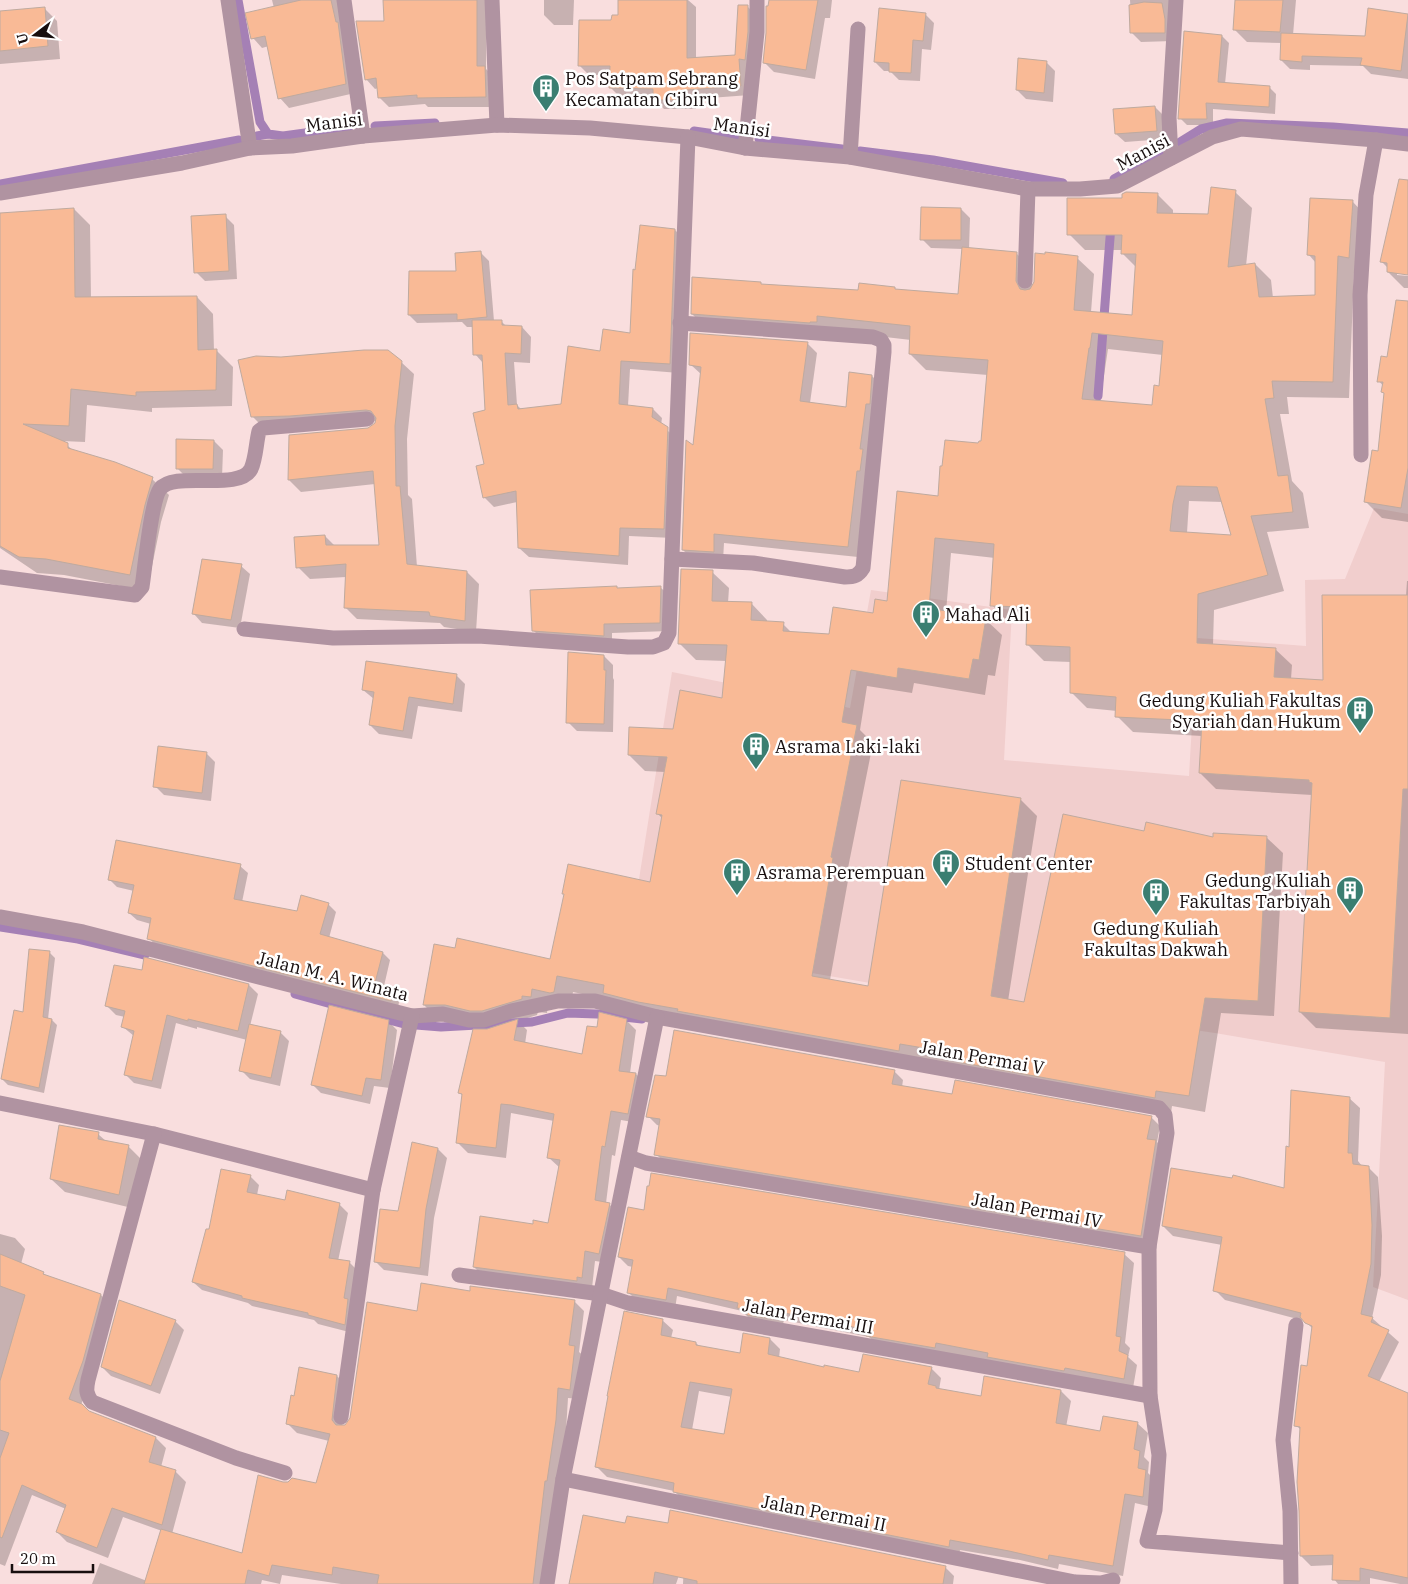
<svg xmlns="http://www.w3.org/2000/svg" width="1408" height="1584" font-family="'IBM Plex Serif',serif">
<rect width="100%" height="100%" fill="#f9dede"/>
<polygon fill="#f1cecd" points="1374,508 1408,514 1408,1300 1373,1287 1385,1062 1215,1033 876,984 629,942 672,672 850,708 871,590 1012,610 1004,760 1189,776 1197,638 1306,646 1305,580 1345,579"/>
<g fill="#0003" fill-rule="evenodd">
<polygon points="272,0 337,0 355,93 289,108 280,98 269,46 262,48 253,38 274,8"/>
<polygon points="384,0 486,0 486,69 494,77 495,107 428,107 425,104 389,107 379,97 378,88 375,89 366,79 386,22"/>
<polygon points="544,0 574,0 573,25 554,25 544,15"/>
<polygon points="619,0 688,0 696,7 696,59 736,56 747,6 757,16 750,95 696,99 696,109 664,109 654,98 620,97 610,87 611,75 589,75 580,66 613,21 619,16"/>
<polygon points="770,0 832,0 830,18 825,18 815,79 774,72 765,63"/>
<polygon points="1130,0 1175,0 1173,41 1141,42 1132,33"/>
<polygon points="1237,0 1296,0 1293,35 1366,37 1408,15 1408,79 1371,74 1363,66 1310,65 1310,70 1290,69 1281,60 1282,43 1247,42 1235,30"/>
<polygon points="44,8 57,21 60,59 0,64 0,13"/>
<polygon points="925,14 934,23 931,50 922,49 920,81 899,80 890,71 884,71 875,62"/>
<polygon points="1222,36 1229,43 1225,84 1269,87 1276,94 1275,114 1213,109 1213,125 1187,125 1180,118"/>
<polygon points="1046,62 1055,71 1053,102 1026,99 1017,90"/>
<polygon points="1155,107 1164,116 1165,139 1125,142 1116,134"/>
<path d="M1235 192 1252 208 1246 266 1255 264 1271 280 1273 298 1316 296V263L1309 255 1352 201 1368 218 1365 273 1354 272 1349 398 1287 397 1289 414H1280L1292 481 1303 493 1309 528 1267 532 1284 591 1214 610 1213 645 1275 649 1292 665 1291 679 1325 682 1406 596 1407 581H1408V1034L1316 1028 1300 1012 1312 795 1216 789 1200 773 1202 736 1133 732 1117 716V711L1087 708 1071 692V662L1044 661 1027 644 1028 622H1008L992 605 995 558 951 553 946 612 985 619 1002 635 995 676 988 675 985 695 914 683 912 693 867 686 860 730 873 743 847 873 849 875 830 980 869 987 902 781 1021 800 1037 816 1008 1001 1025 1004 1145 833 1214 838 1266 837 1283 853 1274 1016 1221 1013 1205 1112 1172 1106 1171 1113 915 1067 573 992 570 1008 548 1005 547 1013 538 1012 537 1015 518 1021 527 1030 525 1044 583 1055 598 1029 626 1020 636 1030 630 1073 636 1074 646 1084 638 1123 621 1120 615 1156 612 1155 606 1203 609 1204 619 1214 609 1263 595 1261 592 1288 484 1277 474 1267 534 1226 549 1224 560 1168 548 1157 554 1121 511 1113 506 1158 468 1153 458 1143 463 1096 460 1093 487 1030 497 1026 440 1021 424 1005 456 950 551 960 565 895 563 893 651 883 662 818 657 813 665 772 645 771 629 755 674 731 724 700 727 661 696 660 680 644 712 572 729 588 728 603H751L767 620V622L783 624 792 633 830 635 874 615 888 602 939 498 982 443 988 375 926 370 910 354 911 340 833 331 708 330 692 314 760 283 762 285 859 291 896 290 959 296 963 249 931 248 922 239 961 209 970 218 969 249 1016 253 1032 269V288L1077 258 1094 274 1091 312 1133 316 1136 267 1123 254V250H1085L1069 234 1123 200 1157 194 1173 210V215H1209ZM1108 349 1163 355 1160 387 1153 406 1100 402ZM1189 501 1223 502 1233 536 1187 533Z"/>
<polygon points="1408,201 1408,274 1397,272 1397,275 1408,276 1408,288 1404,288 1388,272 1388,268 1382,262"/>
<polygon points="74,209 90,225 91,298 197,297 213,314 214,351 217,351 233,367 232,406 152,408 152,412 87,405 85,442 62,441 75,452 152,479 169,495 161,522 147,591 64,575 37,573 0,548 0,250"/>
<polygon points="225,216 234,225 237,279 205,281 196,272"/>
<polygon points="675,230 684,239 679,373 630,369 628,406 653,409 662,418 661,425 676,438 673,538 629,536 628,565 529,557 519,548 517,502 494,507 484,497 487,411 483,363 475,354 474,327 467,327 462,322 417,323 409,315 480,252 489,261 494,321 501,321 507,327 522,327 531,337 530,363 514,362 517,405 522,410 562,405 601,352 631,335 636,271"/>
<polygon points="1408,320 1408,522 1382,518 1366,502 1379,452 1385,394 1383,392 1383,386 1379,381 1388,358"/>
<polygon points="807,343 817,353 810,403 847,409 872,376 882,386 858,557 724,543 723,561 693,560 683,550 702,375 690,364"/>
<polygon points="401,362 414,374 407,439 408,495 412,499 417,567 467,572 479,584 476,632 444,627 440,623 357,619 345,607 346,577 310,579 298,567 325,536 335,546 380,546 375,484 301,492 289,480 368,430 377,421 302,428 265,429 253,417"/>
<polygon points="214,441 223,450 222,478 186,477 177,468"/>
<polygon points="241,566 250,574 240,628 202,623 194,614"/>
<polygon points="661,588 670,596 669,631 612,633 612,644 542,639 533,630 618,589"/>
<polygon points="604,656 613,665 613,678 614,680 613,732 577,731 568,722"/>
<polygon points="457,676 465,684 462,712 418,706 412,739 379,734 370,725 374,699 363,690"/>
<polygon points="206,753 215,762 211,801 164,795 155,786"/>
<polygon points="240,866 248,873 242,902 298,912 328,904 336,912 329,938 383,953 390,960 384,986 392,988 400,996 398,1008 156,946 149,938 151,924 137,920 129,913 134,891 117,887 110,880"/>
<polygon points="49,952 55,958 48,1019 52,1020 57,1025 44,1093 8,1085 2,1079 24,1014"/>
<polygon points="145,959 249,985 258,994 250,1026 280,1032 289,1041 280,1086 250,1079 241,1070 247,1040 197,1027 197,1029 176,1023 161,1089 134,1083 125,1074 134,1036 123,1027 125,1017 116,1015 107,1006 143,972"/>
<polygon points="388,1021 397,1030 390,1088 374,1086 370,1104 321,1093 312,1084"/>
<polygon points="894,1071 903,1080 902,1087 953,1096 1151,1117 1160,1126 1157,1142 1165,1150 1150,1244 665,1163 656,1154 661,1126 657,1125 648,1116"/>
<polygon points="1349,1098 1360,1108 1358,1161 1362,1166 1368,1167 1378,1177 1382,1236 1381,1275 1372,1318 1399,1342 1379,1382 1408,1394 1408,1584 1400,1584 1370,1578 1370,1584 1338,1584 1334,1579 1334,1565 1311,1566 1301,1556 1301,1430 1296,1425 1308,1368 1313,1329 1305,1321 1225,1300 1215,1290 1222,1245 1173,1236 1163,1226 1285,1190 1290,1148"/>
<polygon points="98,1134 107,1142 128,1146 142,1160 132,1208 65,1192 51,1179"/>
<polygon points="438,1149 447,1158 434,1218 428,1276 384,1270 375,1261 399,1212"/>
<polygon points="250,1176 259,1185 257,1195 286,1201 339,1204 348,1213 338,1261 350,1263 358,1271 353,1333 318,1324 314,1320 252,1306 248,1303 202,1290 193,1282 210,1231"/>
<polygon points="645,1211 1124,1254 1134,1263 1125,1343 1130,1348 1128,1357 1137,1365 1133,1388 877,1345 869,1337 784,1320 782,1328 748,1317 742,1311 677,1296 675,1309 638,1302 628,1292 633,1267 628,1266 619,1257"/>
<polygon points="0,1234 15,1238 25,1249 21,1264 43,1273 47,1276 101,1295 111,1305 93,1371 81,1405 88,1412 156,1438 166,1448 161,1467 176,1472 186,1482 172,1534 243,1554 283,1483 317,1484 329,1441 297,1433 287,1423 295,1398 337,1376 347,1386 342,1427 350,1423 418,1313 471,1293 574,1301 584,1311 579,1352 585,1357 580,1399 568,1398 566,1431 544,1584 341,1584 282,1575 280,1584 262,1580 261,1584 92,1584 100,1563 147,1581 162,1531 123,1517 108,1558 67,1542 57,1532 66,1509 32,1495 5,1566 0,1564"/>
<path d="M662 1320 673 1330 671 1338 696 1343 700 1347 741 1354 770 1339 780 1349 779 1358 825 1368 860 1373 931 1368 941 1378 939 1390 982 1397 1061 1391 1071 1401 1066 1427 1101 1433 1137 1423 1148 1433 1144 1457 1149 1462 1148 1473 1156 1481 1152 1507 1135 1503 1123 1576 1059 1564 1058 1569 1020 1560 960 1550 959 1556 684 1501 674 1491 607 1477 597 1467ZM699 1391 732 1397 724 1435 692 1430Z"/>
<polygon points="175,1321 184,1330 160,1394 111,1376 102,1367"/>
<polygon points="626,1524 945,1567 954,1576 953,1584 683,1584 684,1561 676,1584 570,1584"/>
</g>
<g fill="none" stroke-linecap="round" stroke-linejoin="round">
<g stroke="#a580b5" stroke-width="9">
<polyline points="238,0 260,122 268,134 283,136 349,127"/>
<polyline points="375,126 435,123"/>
<polyline points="694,131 736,137"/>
<polyline points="257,136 268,134"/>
<polyline points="759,139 842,149"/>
<polyline points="1180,142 1201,129 1227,123 1333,127 1408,133"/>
<polyline points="860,151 933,160 1063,183"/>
<polyline points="1114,179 1161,153"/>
<polyline points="0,184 239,140"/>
<polyline points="1098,396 1111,225"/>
<polyline points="0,927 78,939 145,955"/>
<polyline points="295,994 404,1024"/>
<polyline points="416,1025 441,1027 532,1022 568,1013 597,1014 642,1019"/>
</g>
</g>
<g fill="#f9ba96" stroke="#bfaa9f" fill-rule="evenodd">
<polygon points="301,0 331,0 336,22 338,22 346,84 278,99 265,36 251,39 245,13"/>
<polygon points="383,0 477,0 477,66 485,66 486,97 417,98 417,95 378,98 376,78 365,80 356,21 384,21"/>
<polygon points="618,0 687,0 687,58 735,55 738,5 748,5 748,32 745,60 739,59 741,86 687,90 687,100 653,100 653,89 609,88 610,66 578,66 579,20 611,20 612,15 618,15"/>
<polygon points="769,0 818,0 806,70 763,63 766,33 766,6 768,6"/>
<polygon points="1235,0 1283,0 1280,32 1233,30"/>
<polygon points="1144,2 1162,3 1165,19 1165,33 1130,33 1129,5"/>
<polygon points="45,7 48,46 0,51 0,11"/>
<polygon points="879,8 926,13 923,41 913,40 911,73 889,72 889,63 874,62"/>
<polygon points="1368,8 1408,14 1401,71 1360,65 1362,58 1302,56 1302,62 1280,60 1281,33 1365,36"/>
<polygon points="1184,31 1222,35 1218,82 1270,86 1269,107 1206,103 1207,119 1178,119"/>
<polygon points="1018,58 1047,61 1044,93 1016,90"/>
<polygon points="1155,106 1157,131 1115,134 1113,109"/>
<polygon points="1399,179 1408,180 1408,275 1387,272 1387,263 1380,262"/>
<path d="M1211 187 1236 190 1228 267 1255 263 1259 297 1315 295V256L1307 255 1310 198 1353 200 1349 258 1338 256 1333 382 1272 381 1274 398 1265 399 1278 476 1288 475 1293 512 1251 516 1268 575 1198 594 1197 643 1276 648 1274 677 1323 680 1322 595H1408V789H1403L1390 1018 1299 1012 1312 783 1309 782V780L1199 773 1202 721 1115 717 1116 697 1070 693V647L1026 645 1027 607 990 606 994 544 935 538 929 608 986 618 979 660 973 659 969 679 898 668 897 678 851 670 842 722 857 725 831 857 833 858 812 976 868 986 901 780 1021 798 991 996 1024 1002 1063 814 1144 831 1146 822 1213 837V833L1267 836 1258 1001 1205 998 1189 1096 1156 1091 1155 1098 958 1062 959 1054 900 1044 899 1051 677 1011 678 1009 638 1002 603 993 604 985 557 976 554 992 550 993 532 989 531 997 522 996V999L482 1011H470L445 1005H423L434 944 455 948 457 938 550 959 564 894H562L568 864 650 882 662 815 656 814 667 757 628 755 629 727 673 729 680 690 722 698 727 645 678 644 681 569 713 570 712 601 752 602 751 620 784 622 783 631 829 634 833 607 873 613 875 599 887 601 897 491 938 496 940 466H942L945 440 978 443 979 441H981L988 360 909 354 910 326 817 316V322H810V323L691 314 692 277 761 282V284L858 290 859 283 895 287V289L958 294 962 247 1017 252 1016 281 1020 289 1025 290 1030 289 1034 282 1035 253 1045 254V252L1078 256 1074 310 1132 315 1136 254H1121L1122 235H1067V198H1122V194L1126 192 1158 193 1157 213 1208 214ZM1092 333 1163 341 1159 386 1154 385 1152 405 1082 399 1089 348H1090ZM1177 486 1217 487 1231 535 1170 531 1173 504Z"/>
<polygon points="921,207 961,208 961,240 920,240"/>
<polygon points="74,208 75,297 197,296 198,350 217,349 216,390 136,392 136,396 71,389 69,426 23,424 68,443 68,448 115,462 153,477 145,505 130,575 46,559 19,557 0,546 0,213"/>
<polygon points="226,214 229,271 194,273 191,216"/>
<polygon points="640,225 675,229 670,364 621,361 619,404 653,408 652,417 668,427 664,529 620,528 619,556 518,548 516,491 483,498 476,466 484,464 473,413 485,410 482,355 473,355 472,320 502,320 502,325 522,326 521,354 505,353 508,405 517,404 518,409 561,404 568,346 600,351 603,329 630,333 633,269 635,270"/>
<polygon points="481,251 487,317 457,320 457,314 408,315 409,271 456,271 455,253"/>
<polygon points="1396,300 1408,301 1408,468 1401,508 1364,502 1372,450 1378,451 1384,393 1381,392 1383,382 1377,382 1381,356 1387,357"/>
<polygon points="690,333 808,342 800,401 846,407 849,372 872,375 870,404 866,404 860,449 863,449 860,471 857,471 848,547 714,534 714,552 682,550 686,440 693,445 701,367 689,365"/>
<polygon points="364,350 388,350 402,361 395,426 396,486 400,486 407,564 467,571 465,621 430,616 429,612 344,608 346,564 296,568 294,537 325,535 326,545 379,545 373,471 288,480 289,435 368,428 375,423 376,418 371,411 366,410 290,416 251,417 238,360 256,356 281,357"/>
<polygon points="176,439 214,440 213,469 176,469"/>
<polygon points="202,559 242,564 231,620 192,614"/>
<polygon points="617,586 617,588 661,586 660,623 604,624 604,636 532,631 530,590"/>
<polygon points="568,652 604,655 604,670 606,670 604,724 566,723"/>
<polygon points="366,661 457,674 453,704 409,697 403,731 369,725 374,692 362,690"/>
<polygon points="158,746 207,752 202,793 153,787"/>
<polygon points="116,840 241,864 234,899 297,911 301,895 329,903 320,934 383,952 375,983 393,987 391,1001 147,939 151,918 128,913 134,885 108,880"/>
<polygon points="29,949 50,951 43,1017 52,1019 39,1088 1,1079 14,1010 23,1012"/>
<polygon points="144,957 249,984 238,1031 188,1019 188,1021 167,1015 152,1081 124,1075 134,1031 121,1027 125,1011 105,1006 114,965 142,970"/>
<polygon points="329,1005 389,1020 381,1080 366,1078 362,1096 311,1085"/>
<polygon points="599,1012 627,1019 619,1071 636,1073 628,1114 611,1111 605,1147 602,1146 595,1200 610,1203 599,1254 585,1251 582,1278 577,1277 577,1281 473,1267 480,1216 533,1224 533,1220 548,1223 560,1160 547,1158 554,1114 511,1105 501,1104 496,1148 456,1143 462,1094 458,1093 473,1029 487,1029 518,1019 514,1040 582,1054 587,1026 597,1027"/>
<polygon points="249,1024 281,1031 271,1078 239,1071"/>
<polygon points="674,1030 895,1070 892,1084 952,1094 955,1080 1152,1116 1147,1139 1156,1140 1141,1236 654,1155 660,1119 646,1117 655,1075 666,1076"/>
<polygon points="1291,1090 1350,1097 1348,1153 1352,1153 1353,1164 1369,1166 1372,1225 1371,1264 1361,1314 1373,1317 1371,1322 1389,1330 1368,1376 1408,1393 1408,1578 1360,1568 1360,1581 1332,1580 1333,1555 1300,1556 1299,1511 1297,1482 1300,1427 1294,1426 1301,1365 1307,1366 1312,1326 1305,1323 1300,1317 1301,1313 1213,1291 1222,1237 1162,1226 1171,1168 1232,1178 1233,1175 1284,1188 1286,1146 1289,1147"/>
<polygon points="59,1125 99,1132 98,1139 129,1145 119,1195 50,1179"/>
<polygon points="412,1142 438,1148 426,1209 420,1268 374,1262 380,1209 398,1211"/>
<polygon points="221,1169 251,1175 247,1192 285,1200 287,1190 340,1203 329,1258 350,1261 344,1298 348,1299 345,1325 308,1315 308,1313 242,1298 242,1296 192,1282 206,1229 209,1229"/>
<polygon points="651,1173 1125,1252 1116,1336 1121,1337 1119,1351 1128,1355 1124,1379 1065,1368 1064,1371 987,1357 988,1353 936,1343 935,1348 866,1336 867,1330 775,1311 773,1319 747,1315 748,1310 737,1308 738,1303 668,1288 666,1300 627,1293 633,1260 618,1257 628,1207 644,1210 647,1186 649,1186"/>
<polygon points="0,1254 44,1272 43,1274 101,1294 83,1361 69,1399 82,1404 89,1411 156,1437 149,1462 176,1470 162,1525 112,1508 97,1548 56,1532 66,1505 22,1485 2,1538 0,1537 0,1458 9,1433 0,1430 0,1381 25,1295 0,1286"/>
<polygon points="421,1283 470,1291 470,1286 575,1300 569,1345 575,1346 570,1390 558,1388 556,1420 547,1481 545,1481 533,1584 377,1584 379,1575 333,1567 332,1575 272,1565 269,1576 248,1570 245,1584 144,1584 161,1529 242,1553 258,1475 283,1482 288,1482 292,1478 316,1483 330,1434 286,1424 291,1395 294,1396 299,1367 337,1375 332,1420 336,1425 345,1425 350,1418 367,1302 417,1311"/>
<polygon points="119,1300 176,1320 151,1386 101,1367"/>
<path d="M624 1311 663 1319 661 1335 696 1342V1345L740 1353 743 1333 770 1338 768 1354 824 1367V1365L859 1372 863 1354 932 1367 928 1384 936 1386V1388L981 1396 984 1376 1061 1390 1056 1423 1100 1431 1103 1416 1138 1422 1134 1449 1140 1451 1138 1468 1146 1470 1143 1497 1125 1494 1113 1566 1049 1555 1048 1560 1009 1551 950 1540 949 1547 673 1492 674 1483 595 1467 608 1396H607ZM690 1382 732 1389 724 1434 681 1427Z"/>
<polygon points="670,1510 946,1566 943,1584 697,1584 697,1581 655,1572 653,1584 569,1584 583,1515 625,1523 627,1516 668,1523"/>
</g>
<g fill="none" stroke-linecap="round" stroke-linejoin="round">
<g stroke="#b093a1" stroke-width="15">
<polyline points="228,0 250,148"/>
<polyline points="344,0 363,136"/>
<polyline points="492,0 497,125"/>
<polyline points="745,148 757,32 757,0"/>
<polyline points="850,157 858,29"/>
<polyline points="1171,158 1169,117 1176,0"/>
<polyline points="0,193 182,163 250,148 292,146 363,136 497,125 590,128 688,137 745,148 850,157 1028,189 1080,189 1117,186 1212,137 1241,129 1376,140 1408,144"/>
<polyline points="1025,281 1028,189"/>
<polyline points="1361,455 1360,295 1366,195 1376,140"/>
<path d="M672 559 753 563 845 577C854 577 858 576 863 568L884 352V345L881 340 873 337 680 323"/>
<path d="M0 577 135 595 142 587C145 568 151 501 160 489 174 470 239 492 251 469 256 458 256 443 259 431L263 428 367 419"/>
<polyline points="244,629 333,638 478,636 628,647 653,647 664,643 669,633 688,137"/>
<polyline points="0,917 83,932 412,1016 443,1014 469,1020 484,1020 511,1011 558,1001 595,1001 657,1017 1159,1108 1165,1115 1167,1133 1149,1247 1150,1396 1159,1455 1155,1510 1147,1541 1291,1553"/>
<polyline points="0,1103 154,1134 373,1190"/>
<path d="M154 1134 88 1380C86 1390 86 1394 92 1402L236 1458 285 1473"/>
<polyline points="629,1157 646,1163 1149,1247"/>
<polyline points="459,1275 601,1294 628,1303 1150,1396"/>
<polyline points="341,1417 373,1190 412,1016"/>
<polyline points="563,1479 1075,1582 1101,1583 1113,1580"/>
<polyline points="547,1584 563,1479 657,1017"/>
<polyline points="1291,1584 1290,1511 1283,1440 1296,1325"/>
</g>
</g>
<defs>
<g id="building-pin" transform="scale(1.4375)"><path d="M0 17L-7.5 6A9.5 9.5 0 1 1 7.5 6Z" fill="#3a7e71" stroke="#fff"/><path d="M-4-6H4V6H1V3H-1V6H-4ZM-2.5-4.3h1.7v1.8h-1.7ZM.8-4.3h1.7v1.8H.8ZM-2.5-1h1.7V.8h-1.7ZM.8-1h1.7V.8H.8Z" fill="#fff"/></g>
</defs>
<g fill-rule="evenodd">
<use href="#building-pin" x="546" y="88"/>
<use href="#building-pin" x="926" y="614"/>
<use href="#building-pin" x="1360" y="710"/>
<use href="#building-pin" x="756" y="746"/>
<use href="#building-pin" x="946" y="863"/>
<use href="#building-pin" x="737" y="872"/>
<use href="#building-pin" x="1350" y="890"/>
<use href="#building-pin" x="1156" y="892"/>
</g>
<g text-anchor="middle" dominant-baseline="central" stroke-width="5" stroke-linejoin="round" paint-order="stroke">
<g font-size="18" fill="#170e0e" stroke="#fff" text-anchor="start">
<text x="565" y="78">Pos Satpam Sebrang<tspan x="565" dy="21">Kecamatan Cibiru</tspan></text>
<text x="945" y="614">Mahad Ali</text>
<text x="1341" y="700" text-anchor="end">Gedung Kuliah Fakultas<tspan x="1341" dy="21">Syariah dan Hukum</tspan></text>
<text x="775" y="746">Asrama Laki-laki</text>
<text x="965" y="863">Student Center</text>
<text x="756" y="872">Asrama Perempuan</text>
<text x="1331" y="880" text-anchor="end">Gedung Kuliah<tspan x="1331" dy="21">Fakultas Tarbiyah</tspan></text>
<text x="1156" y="928" text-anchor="middle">Gedung Kuliah<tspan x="1156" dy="21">Fakultas Dakwah</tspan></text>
</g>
<g font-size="18" fill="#170e0e" stroke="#fff">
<text transform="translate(334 122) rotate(-7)">Manisi</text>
<text transform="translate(742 127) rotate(8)">Manisi</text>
<text transform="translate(1143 152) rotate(-28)">Manisi</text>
<text transform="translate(333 976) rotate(14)">Jalan M. A. Winata</text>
<text transform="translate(982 1057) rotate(10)">Jalan Permai V</text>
<text transform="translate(1037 1210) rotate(10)">Jalan Permai IV</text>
<text transform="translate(808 1316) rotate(10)">Jalan Permai III</text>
<text transform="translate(824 1513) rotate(11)">Jalan Permai II</text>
</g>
</g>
<g transform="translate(35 35) rotate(254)" stroke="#ffffff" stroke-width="4" paint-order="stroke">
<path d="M0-4L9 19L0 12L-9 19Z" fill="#170e0e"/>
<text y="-8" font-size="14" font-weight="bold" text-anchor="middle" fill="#170e0e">U</text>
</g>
<path d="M12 1564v8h81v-8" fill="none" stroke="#170e0e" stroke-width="2.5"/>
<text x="20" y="1564" font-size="15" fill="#170e0e" stroke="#ffffff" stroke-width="4" paint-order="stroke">20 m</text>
</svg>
